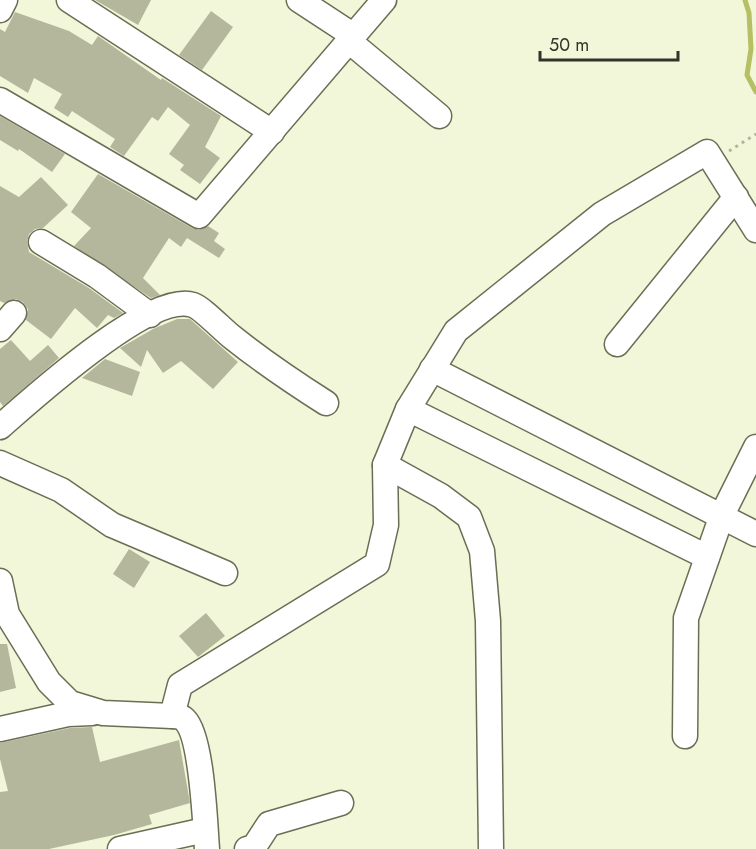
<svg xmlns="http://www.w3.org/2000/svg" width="756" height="849" font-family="Jost,sans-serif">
<rect width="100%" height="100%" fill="#f3f7da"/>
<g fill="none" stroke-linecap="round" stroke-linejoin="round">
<polyline stroke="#b6bf63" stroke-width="5" points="745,0 749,13 751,49 747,75 756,92"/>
</g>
<g fill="#b4b79c">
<polygon points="95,0 151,0 138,25"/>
<polygon points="211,11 233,27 202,70 179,55"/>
<polygon points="15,12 69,31 92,45 98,36 161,80 162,78 221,116 205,147 220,158 200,184 180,170 184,165 169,154 190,125 168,107 158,121 152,117 124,156 110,147 115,139 72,111 68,117 54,108 62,94 34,78 28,93 0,76 0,29 5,32"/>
<polygon points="0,116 65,154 52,172 19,149 18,151 0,140"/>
<polygon points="98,174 192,228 199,230 208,226 219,233 214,241 225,249 219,258 187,238 181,247 169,238 143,278 160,295 151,298 74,246 91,228 71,212"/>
<polygon points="41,177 68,205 43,228 35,229 29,234 27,242 29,252 89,288 123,313 114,318 108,315 97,328 75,308 51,339 26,320 28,309 23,302 16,299 4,303 0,301 0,186 19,197"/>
<polygon points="177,319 190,319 238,362 213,389 181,361 163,373 147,350 141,367 120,348 153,329"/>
<polygon points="11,340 30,361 48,345 59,358 3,406 0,402 0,349"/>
<polygon points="105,359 140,372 132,396 82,378"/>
<polygon points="129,549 150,562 134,588 113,574"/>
<polygon points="206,613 225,636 198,657 179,636"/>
<polygon points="0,644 7,644 16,688 0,692"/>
<polygon points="92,727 100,762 179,740 190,803 149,815 152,824 114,835 49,849 0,849 0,792 8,791 0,759 0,743 70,728"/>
</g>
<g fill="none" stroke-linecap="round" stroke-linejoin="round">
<g stroke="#6a6e55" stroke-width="27">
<g id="minor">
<polyline points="69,0 272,132"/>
<polyline points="299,0 354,36"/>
<polyline points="0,10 5,0"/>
<polyline points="349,41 439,116"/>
<polyline points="0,100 199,216 384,0"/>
<polyline points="41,242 97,276 150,315"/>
<polyline points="0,329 14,313"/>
<polyline points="617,344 736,197"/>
<polyline points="432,369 756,534"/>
<polyline points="408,409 707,557"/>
<path d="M0 427C33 398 151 291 193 305 202 308 223 330 232 337 262 361 293 382 326 403"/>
<polyline points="0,463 61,490 112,525 225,573"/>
<polyline points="385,465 441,496 469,517 482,551 488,621 491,849"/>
<path d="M0 581 7 614 49 682 70 703 103 713 172 716C177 716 181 716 185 720 202 737 205 823 207 849"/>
<polyline points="172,716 180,685 377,564 386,525 385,465 408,409 456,331 602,214 707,152 756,230"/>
<polyline points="0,729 68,714 92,713"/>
<polyline points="685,736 686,618 722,515 756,447"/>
<polyline points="120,849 205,830"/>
<polyline points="247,849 254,847 269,824 341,803"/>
</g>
</g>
<polyline stroke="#b2b59e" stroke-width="3" stroke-dasharray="3 4.5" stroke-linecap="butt" points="729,151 756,134"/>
<use href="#minor" stroke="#fff" stroke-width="24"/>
</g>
<path d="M540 51v9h138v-9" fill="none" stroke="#333429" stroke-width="3"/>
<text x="549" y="51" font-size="18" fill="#333429" stroke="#f3f7da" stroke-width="4.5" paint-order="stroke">50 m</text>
</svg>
